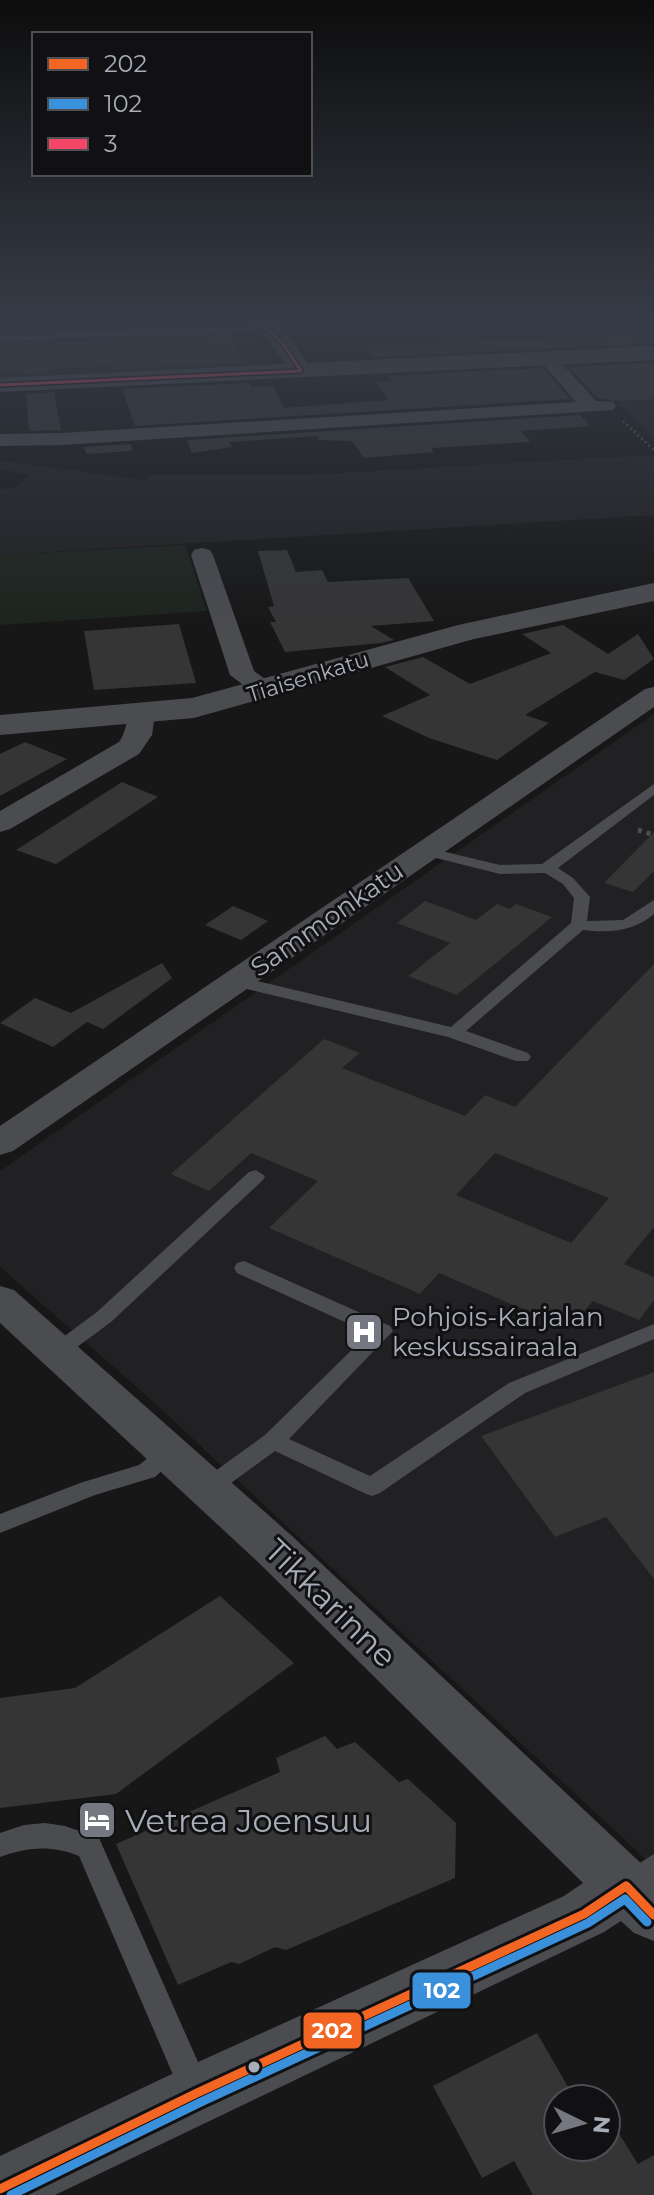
<svg xmlns="http://www.w3.org/2000/svg" width="654" height="2195" font-family="Montserrat,sans-serif">
<rect width="100%" height="100%" fill="#171717"/>
<g fill="#212123">
<polygon points="101,320 243,320 273,366 0,378 0,331 101,326"/>
<polygon points="654,362 654,439 584,366"/>
<polygon points="654,455 654,515 0,555 0,489 15,488 29,475 0,469 0,461 146,480 150,475 304,475"/>
<polygon points="654,714 654,1867 149,1398 0,1267 0,1171"/>
</g>
<polygon fill="#1d241e" points="185,545 207,611 0,625 0,555"/>
<g fill="#353536" fill-rule="evenodd">
<polygon points="654,334 654,343 374,357 366,346"/>
<polygon points="232,335 242,363 114,369 111,366 50,369 51,372 24,374 23,370 0,371 0,344"/>
<polygon points="654,363 654,399 616,401 597,398 569,367"/>
<polygon points="543,368 570,399 135,426 122,389 249,383 251,387 273,386 284,408 389,400 376,382 393,381 389,376"/>
<polygon points="54,392 61,430 29,431 26,394"/>
<polygon points="580,415 591,426 521,431 530,442 431,448 434,452 364,458 352,441 319,440 317,436 229,442 232,447 192,453 187,440"/>
<polygon points="131,444 132,451 86,454 84,447"/>
<polygon points="287,550 296,572 322,570 328,582 408,578 434,621 371,626 394,640 381,643 285,652 270,622 276,622 268,607 274,606 258,551"/>
<polygon points="179,624 196,683 94,690 84,631"/>
<polygon points="563,625 608,654 638,634 654,659 624,680 595,672 525,715 549,723 497,760 429,738 382,716 430,695 385,667 423,657 470,684 551,653 522,634"/>
<polygon points="25,742 67,759 0,796 0,754"/>
<polygon points="122,782 158,797 56,864 16,850"/>
<polygon points="654,832 654,871 633,892 604,883"/>
<polygon points="425,901 476,920 497,904 510,909 516,904 552,917 457,995 408,976 450,943 397,923"/>
<polygon points="233,906 268,921 241,940 205,925"/>
<polygon points="162,963 172,978 103,1029 87,1022 53,1047 0,1023 35,998 71,1013"/>
<path d="M654 964V1227L624 1264 654 1277V1300L639 1320 593 1301 569 1329 439 1273 420 1294 269 1228 318 1181 251 1153 209 1191 171 1174 324 1039 360 1053 342 1068 465 1116 485 1095 515 1107ZM495 1153 609 1198 571 1243 456 1195Z"/>
<polygon points="654,1372 654,1579 606,1517 555,1537 481,1436"/>
<polygon points="220,1596 294,1663 116,1794 0,1808 0,1698 75,1688"/>
<polygon points="325,1736 337,1749 355,1742 399,1782 408,1779 456,1823 455,1878 286,1950 275,1947 239,1964 231,1962 178,1985 116,1844 280,1772 276,1758"/>
<polygon points="537,2033 575,2099 558,2099 558,2147 603,2147 606,2152 606,2113 638,2164 654,2155 654,2195 533,2195 514,2161 482,2178 433,2086"/>
</g>
<g fill="none" stroke-linecap="round" stroke-linejoin="round">
<polyline stroke="#4d4e52" stroke-width="3" stroke-dasharray="2 3" stroke-linecap="butt" points="623,421 654,450"/>
<polyline stroke="#4d4e52" stroke-width="5" stroke-dasharray="4 5" stroke-linecap="butt" points="638,830 654,835"/>
<g fill="#4b4c50" fill-rule="evenodd">
<polygon points="271,326 268,331 0,341 0,335"/>
<path d="M654 784V795L558 868 573 878 590 897 587 921 623 920 654 900V914C633 932 609 933 583 930L466 1031 528 1053 531 1057 528 1061H516L448 1037 230 985 228 981 236 976 451 1027 571 923 574 898 563 884 545 873 500 874 420 854V848L425 847 500 865 542 864Z"/>
<polygon points="256,1170 265,1176 263,1180 111,1322 65,1356 51,1356 47,1351 51,1346 97,1312 249,1172"/>
<polygon points="244,1261 390,1326 393,1331 289,1439 370,1476 509,1383 654,1324 654,1339 525,1393 380,1493 372,1496 364,1493 275,1451 216,1494 208,1497 200,1494 197,1488 200,1482 265,1435 369,1333 237,1273 234,1268 237,1263"/>
<polygon points="170,1445 178,1447 181,1453 155,1477 95,1495 0,1533 0,1514 80,1483 139,1465 162,1447"/>
<path d="M45 1823 65 1826 99 1838 209 2087 205 2098 194 2102 183 2098 79 1856C51 1845 28 1847 0 1857V1833L24 1825Z"/>
<polygon points="654,1854 654,1883 629,1898 619,1894 615,1885 619,1876"/>
</g>
<g fill="#4b4c50" fill-rule="evenodd">
<polygon points="547,353 553,354 596,401 613,402 616,406 613,410 62,445 0,446 0,434 62,433 576,402 538,358"/>
<polygon points="202,548 210,550 213,555 254,671 280,690 276,696 258,696 230,675 191,555 194,550"/>
<polygon points="654,687 654,707 13,1151 0,1155 0,1126 645,689"/>
<path d="M142 706 151 708 155 714 152 735 139 754 10 829 0 832V811L119 742C127 732 125 719 133 708Z"/>
<polygon points="0,1286 14,1290 292,1536 646,1868 654,1878 654,1941 634,1933 621,1921 604,1932 55,2195 0,2195 0,2156 176,2072 564,1896 583,1883 258,1562 0,1323"/>
</g>
<g fill="#4b4c50" fill-rule="evenodd">
<polygon points="248,320 271,320 291,339 307,363 654,346 654,360 0,392 0,378 285,364 275,348"/>
<polygon points="654,583 654,601 474,639 194,718 0,735 0,715 192,698 458,625"/>
</g>
<g stroke="#111113" stroke-width="15">
<polyline id="bus-1" points="0,2189 197,2093 584,1914 626,1886 654,1915"/>
</g>
<g stroke="#111113" stroke-width="15">
<polyline id="bus-2" points="11,2195 201,2102 588,1923 625,1899 647,1922"/>
</g>
<g stroke="#111113" stroke-width="6">
<polyline id="bus-3" points="0,385 301,371 283,344 258,320"/>
</g>
<use href="#bus-1" stroke="#f26522" stroke-width="9"/>
<use href="#bus-2" stroke="#3a90db" stroke-width="9"/>
<use href="#bus-3" stroke="#f34667" stroke-width="3"/>
</g>
<linearGradient id="sky" x2="0" y2="1"><stop stop-color="#0d0d0d"/><stop offset="0.51" stop-color="#363c47"/><stop offset="1" stop-color="#363c47" stop-opacity="0"/></linearGradient>
<rect width="654" height="628" fill="url(#sky)"/>
<defs>
<g id="hospital-square" transform="scale(2)"><rect x="-9" y="-9" width="18" height="18" rx="4" fill="#757880" stroke="#111113"/><path d="M-5-5h3v3.5h4V-5h3V5h-3V1.5h-4V5h-3Z" fill="#fff"/></g>
<g id="hotel-square" transform="scale(2)"><rect x="-9" y="-9" width="18" height="18" rx="4" fill="#757880" stroke="#111113"/><path d="M-6-4.5h1.5V1H6V5H4.5V3h-9V5H-6ZM-4 0a1.8 1.8 0 1 1 3.6 0ZM.5 0V-2.5h3Q6-2.5 6 0Z" fill="#fff"/></g>
</defs>
<g fill-rule="evenodd">
<use href="#hospital-square" x="364" y="1332"/>
<use href="#hotel-square" x="97" y="1820"/>
</g>
<circle fill="#a8adb8" stroke="#111113" stroke-width="3" cx="254" cy="2067" r="7"/>
<g text-anchor="middle" dominant-baseline="central" stroke-width="6" stroke-linejoin="round" paint-order="stroke">
<g font-size="22" fill="#a8adb8" stroke="#111113">
<text transform="translate(308 677) rotate(-17)">Tiaisenkatu</text>
</g>
<g font-size="26" fill="#a8adb8" stroke="#111113">
<text transform="translate(327 919) rotate(-35)">Sammonkatu</text>
</g>
<g font-size="26" fill="#a8adb8" stroke="#111113" text-anchor="start">
<text x="392" y="1317">Pohjois-Karjalan<tspan x="392" dy="30">keskussairaala</tspan></text>
</g>
<g font-size="32" fill="#a8adb8" stroke="#111113">
<text transform="translate(331 1603) rotate(44)">Tikkarinne</text>
</g>
<g font-size="32" fill="#a8adb8" stroke="#111113" text-anchor="start">
<text x="125" y="1820">Vetrea Joensuu</text>
</g>
</g>
<g stroke="#111113" stroke-width="3">
<rect x="411" y="1971" width="61" height="39" rx="8" fill="#3a90db"/>
<rect x="302" y="2011" width="61" height="39" rx="8" fill="#f26522"/>
</g>
<g font-size="22" text-anchor="middle" font-weight="bold" fill="#fff">
<text x="442" y="1998">102</text>
<text x="332" y="2038">202</text>
</g>
<rect x="32" y="32" width="280" height="144" fill="#111113" stroke="#4d4f55" stroke-width="2"/>
<rect x="48" y="58" width="40" height="12" fill="#f26522" stroke="#4d4f55" stroke-width="2"/>
<text x="104" y="72" font-size="24" fill="#a8adb8">202</text>
<rect x="48" y="98" width="40" height="12" fill="#3a90db" stroke="#4d4f55" stroke-width="2"/>
<text x="104" y="112" font-size="24" fill="#a8adb8">102</text>
<rect x="48" y="138" width="40" height="12" fill="#f34667" stroke="#4d4f55" stroke-width="2"/>
<text x="104" y="152" font-size="24" fill="#a8adb8">3</text>
<g transform="translate(582 2123) rotate(95)"><circle r="38" fill="#111113" stroke="#4d4f55" stroke-width="2"/>
<path d="M0-6L14 30L0 20L-14 30Z" fill="#757880"/>
<text y="-12" font-size="22" font-weight="bold" text-anchor="middle" fill="#a8adb8">N</text>
</g>
</svg>
